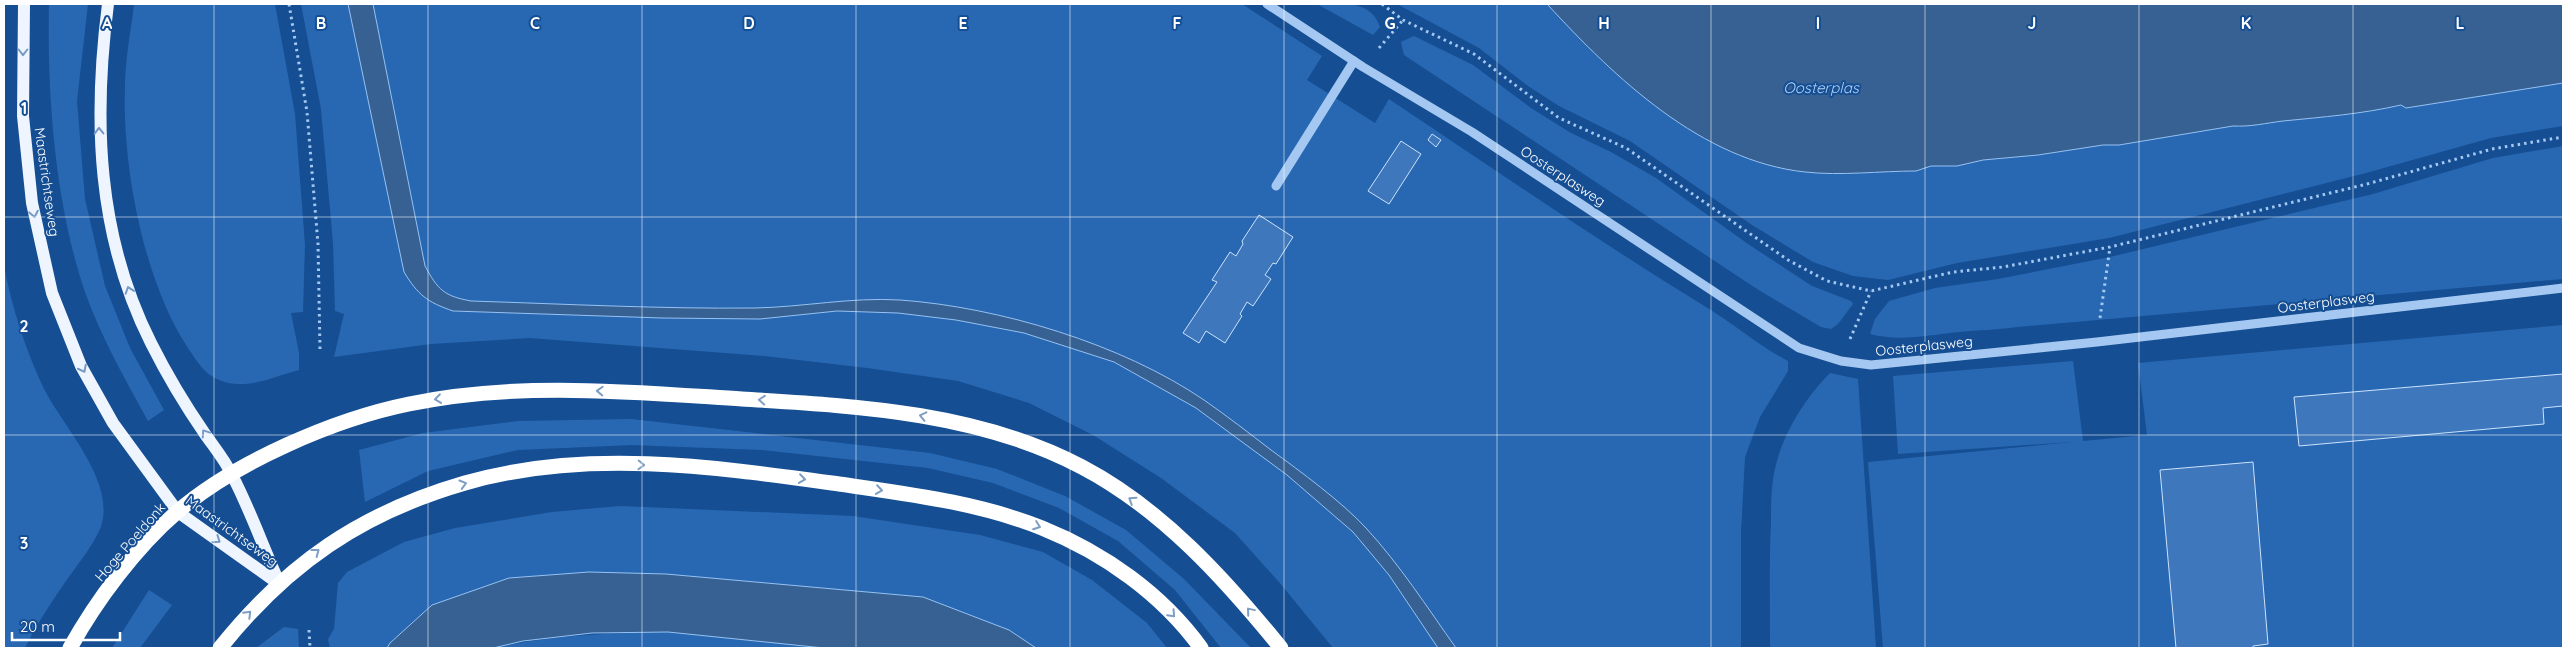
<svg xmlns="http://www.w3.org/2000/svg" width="2567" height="652" font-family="Quicksand,sans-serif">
<rect width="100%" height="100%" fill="#154e93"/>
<g fill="#2868b2">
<path d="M49 4H88L77 101 85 199 105 286 130 348 164 410 148 421C125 379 101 337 85 292 55 204 47 96 49 4Z"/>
<path d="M134 4H275L295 114 305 245 303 312 291 313 299 353V370C273 377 245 391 219 380 203 373 197 361 188 348 144 282 122 166 125 87 125 59 131 31 134 4Z"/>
<polygon points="301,4 348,4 404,272 453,311 662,318 760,319 837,311 898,313 956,320 1024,333 1114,362 1196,408 1287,475 1353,532 1389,575 1438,648 1333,648 1279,582 1235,533 1161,478 1093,435 1029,403 958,381 867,368 764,356 530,338 431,344 334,357 344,314 335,311 333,243 321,109"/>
<path d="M373 4H1242L1322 56 1307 80 1375 123 1389 99C1494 169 1598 241 1706 307 1734 324 1759 346 1788 361V371L1760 417 1745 457 1741 532V648H1456C1427 607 1400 565 1366 528 1342 502 1300 471 1271 450 1249 433 1227 416 1204 400 1121 344 999 307 900 300 851 297 804 307 755 308 660 309 566 304 471 301 444 296 438 290 425 266Z"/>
<path d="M1317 4C1344 4 1371 0 1380 27L1373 35Z"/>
<path d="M1397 4H1547L1625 82 1916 171 1931 166H1957L1983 160 2038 155 2103 145H2119L2233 126C2251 127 2266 123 2283 121 2323 117 2362 114 2402 105L2406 108 2563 83V126L2491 138 2366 173 2109 238 1957 263 1888 280 1853 276 1813 262 1752 225 1630 141 1559 106 1528 86 1479 48Z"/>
<polygon points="1414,36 1473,65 1531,108 1571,133 1611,152 1656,178 1748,244 1812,286 1851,301 1853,304 1838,324 1831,329 1821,327 1757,289 1404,55 1401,42"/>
<path d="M2563 146V279L2017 327C1997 330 1978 330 1959 332 1928 335 1900 342 1870 334L1875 319 1889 301 1935 288 1998 279 2110 257 2373 194 2493 158Z"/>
<path d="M4 266C12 308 26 351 44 389 64 428 118 484 100 529 93 545 81 560 71 574 54 598 38 622 25 648H4Z"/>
<polygon points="2563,325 2563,648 1883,648 1868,462 2072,442 1898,454 1893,376 2073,361 2083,441 2147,435 2138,363"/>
<path d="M1830 373 1858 379 1876 648H1770C1770 606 1769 564 1771 522 1771 508 1771 493 1773 480 1778 441 1803 400 1830 373Z"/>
<polygon points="631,419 930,453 997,469 1065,496 1126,530 1184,579 1251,648 1221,648 1175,590 1118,541 1059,508 993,483 928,468 761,450 632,445 518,450 428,471 365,502 359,450 423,433 518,421"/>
<polygon points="620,506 853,516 980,535 1043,552 1092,580 1147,623 1167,648 1036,648 1009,630 923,597 666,574 589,572 509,578 432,605 390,643 387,648 330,648 328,639 334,629 338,583 347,572 404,542 455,528 552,512"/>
<polygon points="149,590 172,605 140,648 112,648"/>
<polygon points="284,627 298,629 299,648 256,648"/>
<path d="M668 632 824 648H493C551 635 609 633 668 632Z"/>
</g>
<g fill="#386193" stroke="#96c3f4">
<path d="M348 4H373L425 266C438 290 444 296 471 301 566 304 660 309 755 308 804 307 851 297 900 300 999 307 1122 344 1204 400 1227 416 1249 433 1271 450 1300 471 1342 502 1366 528 1400 565 1427 607 1456 648H1438L1389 575 1353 532 1287 475 1196 408 1114 362 1024 333 956 320 898 313 837 311 760 319 662 318 453 311C427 302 418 295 404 272Z"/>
<path d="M1547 4H2563V83L2406 108 2401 105C2362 114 2323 117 2283 121 2266 123 2251 127 2233 126L2119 145H2103L2038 155 1983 160 1957 166H1931L1916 171C1880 171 1841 176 1805 172 1702 161 1615 78 1547 4Z"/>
<polygon points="589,572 666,574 923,597 1009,630 1036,648 824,648 668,632 592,633 523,641 493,648 387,648 390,643 432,605 509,578"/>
</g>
<g fill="#3e77bb" stroke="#cbe2fc">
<polygon points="1432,134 1441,140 1436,147 1428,140"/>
<polygon points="1401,141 1421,154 1389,204 1368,191"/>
<polygon points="1259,215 1293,237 1276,264 1273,263 1265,275 1271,279 1253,306 1247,302 1240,314 1242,316 1225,343 1206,331 1199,343 1183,333 1217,282 1212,280 1230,252 1236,256 1243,244 1242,241"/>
<polygon points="2563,374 2563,406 2543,408 2544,424 2299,446 2294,397"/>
<polygon points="2253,462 2268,644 2253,646 2253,648 2176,648 2160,470"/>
</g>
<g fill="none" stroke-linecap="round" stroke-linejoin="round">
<g stroke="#a4c8f1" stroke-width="3" stroke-dasharray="2.5 4" stroke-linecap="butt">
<polyline points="289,4 307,112 318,244 320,350"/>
<polyline points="1382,4 1403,20 1474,54 1559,118 1626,148 1788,260 1827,281 1871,291 1953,272 2003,267 2110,247 2367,184 2492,149 2563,137"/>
<polyline points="1379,48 1403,20"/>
<polyline points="2100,318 2110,247"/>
<polyline points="1850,339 1871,291"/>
<polyline points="309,630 310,648"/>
</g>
<g stroke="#a4c8f1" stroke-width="9">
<polyline points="1267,4 1363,67 1472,132 1799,348 1841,361 1871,365 2097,342 2563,288"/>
<polyline points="1276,186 1354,61"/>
</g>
<g stroke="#eef5ff" stroke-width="12">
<polyline points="24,4 23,116 32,203 52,293 81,366 113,423 178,512 279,584"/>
<path d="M108 4C93 120 97 236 151 343 167 375 185 405 205 434 214 447 225 460 232 475 250 509 263 547 279 582"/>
</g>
<g stroke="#fff" stroke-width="15">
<path d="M70 648C96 601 136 547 177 512 235 462 335 419 409 404 518 381 632 392 742 399 857 406 978 412 1082 467 1162 509 1225 579 1281 648"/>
<path d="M220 648C287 564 361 513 465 483 586 448 716 467 839 484 907 494 977 502 1042 528 1104 553 1162 594 1201 648"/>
</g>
</g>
<defs><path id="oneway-chevron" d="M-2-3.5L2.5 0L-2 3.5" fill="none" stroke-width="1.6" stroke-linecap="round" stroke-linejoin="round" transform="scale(1.25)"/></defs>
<g stroke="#7799c4">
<use href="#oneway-chevron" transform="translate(23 52) rotate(90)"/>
<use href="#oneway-chevron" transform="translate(99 131) rotate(-91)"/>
<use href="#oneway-chevron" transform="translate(34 214) rotate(79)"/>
<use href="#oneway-chevron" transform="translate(129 290) rotate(-109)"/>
<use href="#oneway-chevron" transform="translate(83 369) rotate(63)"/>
<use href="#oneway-chevron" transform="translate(205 433) rotate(-124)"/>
<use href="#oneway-chevron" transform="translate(217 540) rotate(35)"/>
</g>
<g stroke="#7e9ec4">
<use href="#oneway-chevron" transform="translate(600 391) rotate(-178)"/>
<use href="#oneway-chevron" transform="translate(438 399) rotate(172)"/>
<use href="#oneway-chevron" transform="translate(762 400) rotate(-176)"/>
<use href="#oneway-chevron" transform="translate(923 416) rotate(-167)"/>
<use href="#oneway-chevron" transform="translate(641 465) rotate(2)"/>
<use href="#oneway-chevron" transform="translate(802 479) rotate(8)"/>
<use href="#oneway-chevron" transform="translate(463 484) rotate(-16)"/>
<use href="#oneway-chevron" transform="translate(879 490) rotate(8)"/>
<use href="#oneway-chevron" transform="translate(1132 500) rotate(-147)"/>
<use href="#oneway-chevron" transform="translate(1037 526) rotate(20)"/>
<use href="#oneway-chevron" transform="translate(316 552) rotate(-37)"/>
<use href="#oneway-chevron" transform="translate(1250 611) rotate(-130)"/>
<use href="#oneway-chevron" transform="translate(248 614) rotate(-45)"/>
<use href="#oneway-chevron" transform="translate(1172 614) rotate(47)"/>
</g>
<path fill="none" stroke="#fff" stroke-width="1" stroke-opacity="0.55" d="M214 4V648M428 4V648M642 4V648M856 4V648M1070 4V648M1284 4V648M1497 4V648M1711 4V648M1925 4V648M2139 4V648M2353 4V648M4 217H2563M4 435H2563"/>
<g text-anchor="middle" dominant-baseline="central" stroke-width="4" stroke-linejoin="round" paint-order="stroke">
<g font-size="14" fill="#fff" stroke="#154e93">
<text transform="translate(1563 176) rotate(33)">Oosterplasweg</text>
<text transform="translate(47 182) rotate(82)">Maastrichtseweg</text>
<text transform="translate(2326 302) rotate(-7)">Oosterplasweg</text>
<text transform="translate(1924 346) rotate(-6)">Oosterplasweg</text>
<text transform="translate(232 531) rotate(36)">Maastrichtseweg</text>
<text transform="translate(130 542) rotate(-49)">Hoge Poeldonk</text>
</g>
<g font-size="15" font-style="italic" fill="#b0d2f8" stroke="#154e93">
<text x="1821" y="87">Oosterplas</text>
</g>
</g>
<g font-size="16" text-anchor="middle" font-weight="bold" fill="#fff" stroke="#154e93" stroke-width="4" stroke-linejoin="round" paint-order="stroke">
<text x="107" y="29">A</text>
<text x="321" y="29">B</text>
<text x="535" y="29">C</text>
<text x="749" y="29">D</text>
<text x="963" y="29">E</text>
<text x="1177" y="29">F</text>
<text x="1390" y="29">G</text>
<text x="1604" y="29">H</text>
<text x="1818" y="29">I</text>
<text x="2032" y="29">J</text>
<text x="2246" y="29">K</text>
<text x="2460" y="29">L</text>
<text x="24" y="114">1</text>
<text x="24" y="332">2</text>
<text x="24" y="549">3</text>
</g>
<rect width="2567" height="652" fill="none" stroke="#ffffff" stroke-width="10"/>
<path d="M12 632v8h108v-8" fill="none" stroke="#ffffff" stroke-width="2.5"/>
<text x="20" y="632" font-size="15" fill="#ffffff" stroke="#154e93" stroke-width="4" paint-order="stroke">20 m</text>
</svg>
